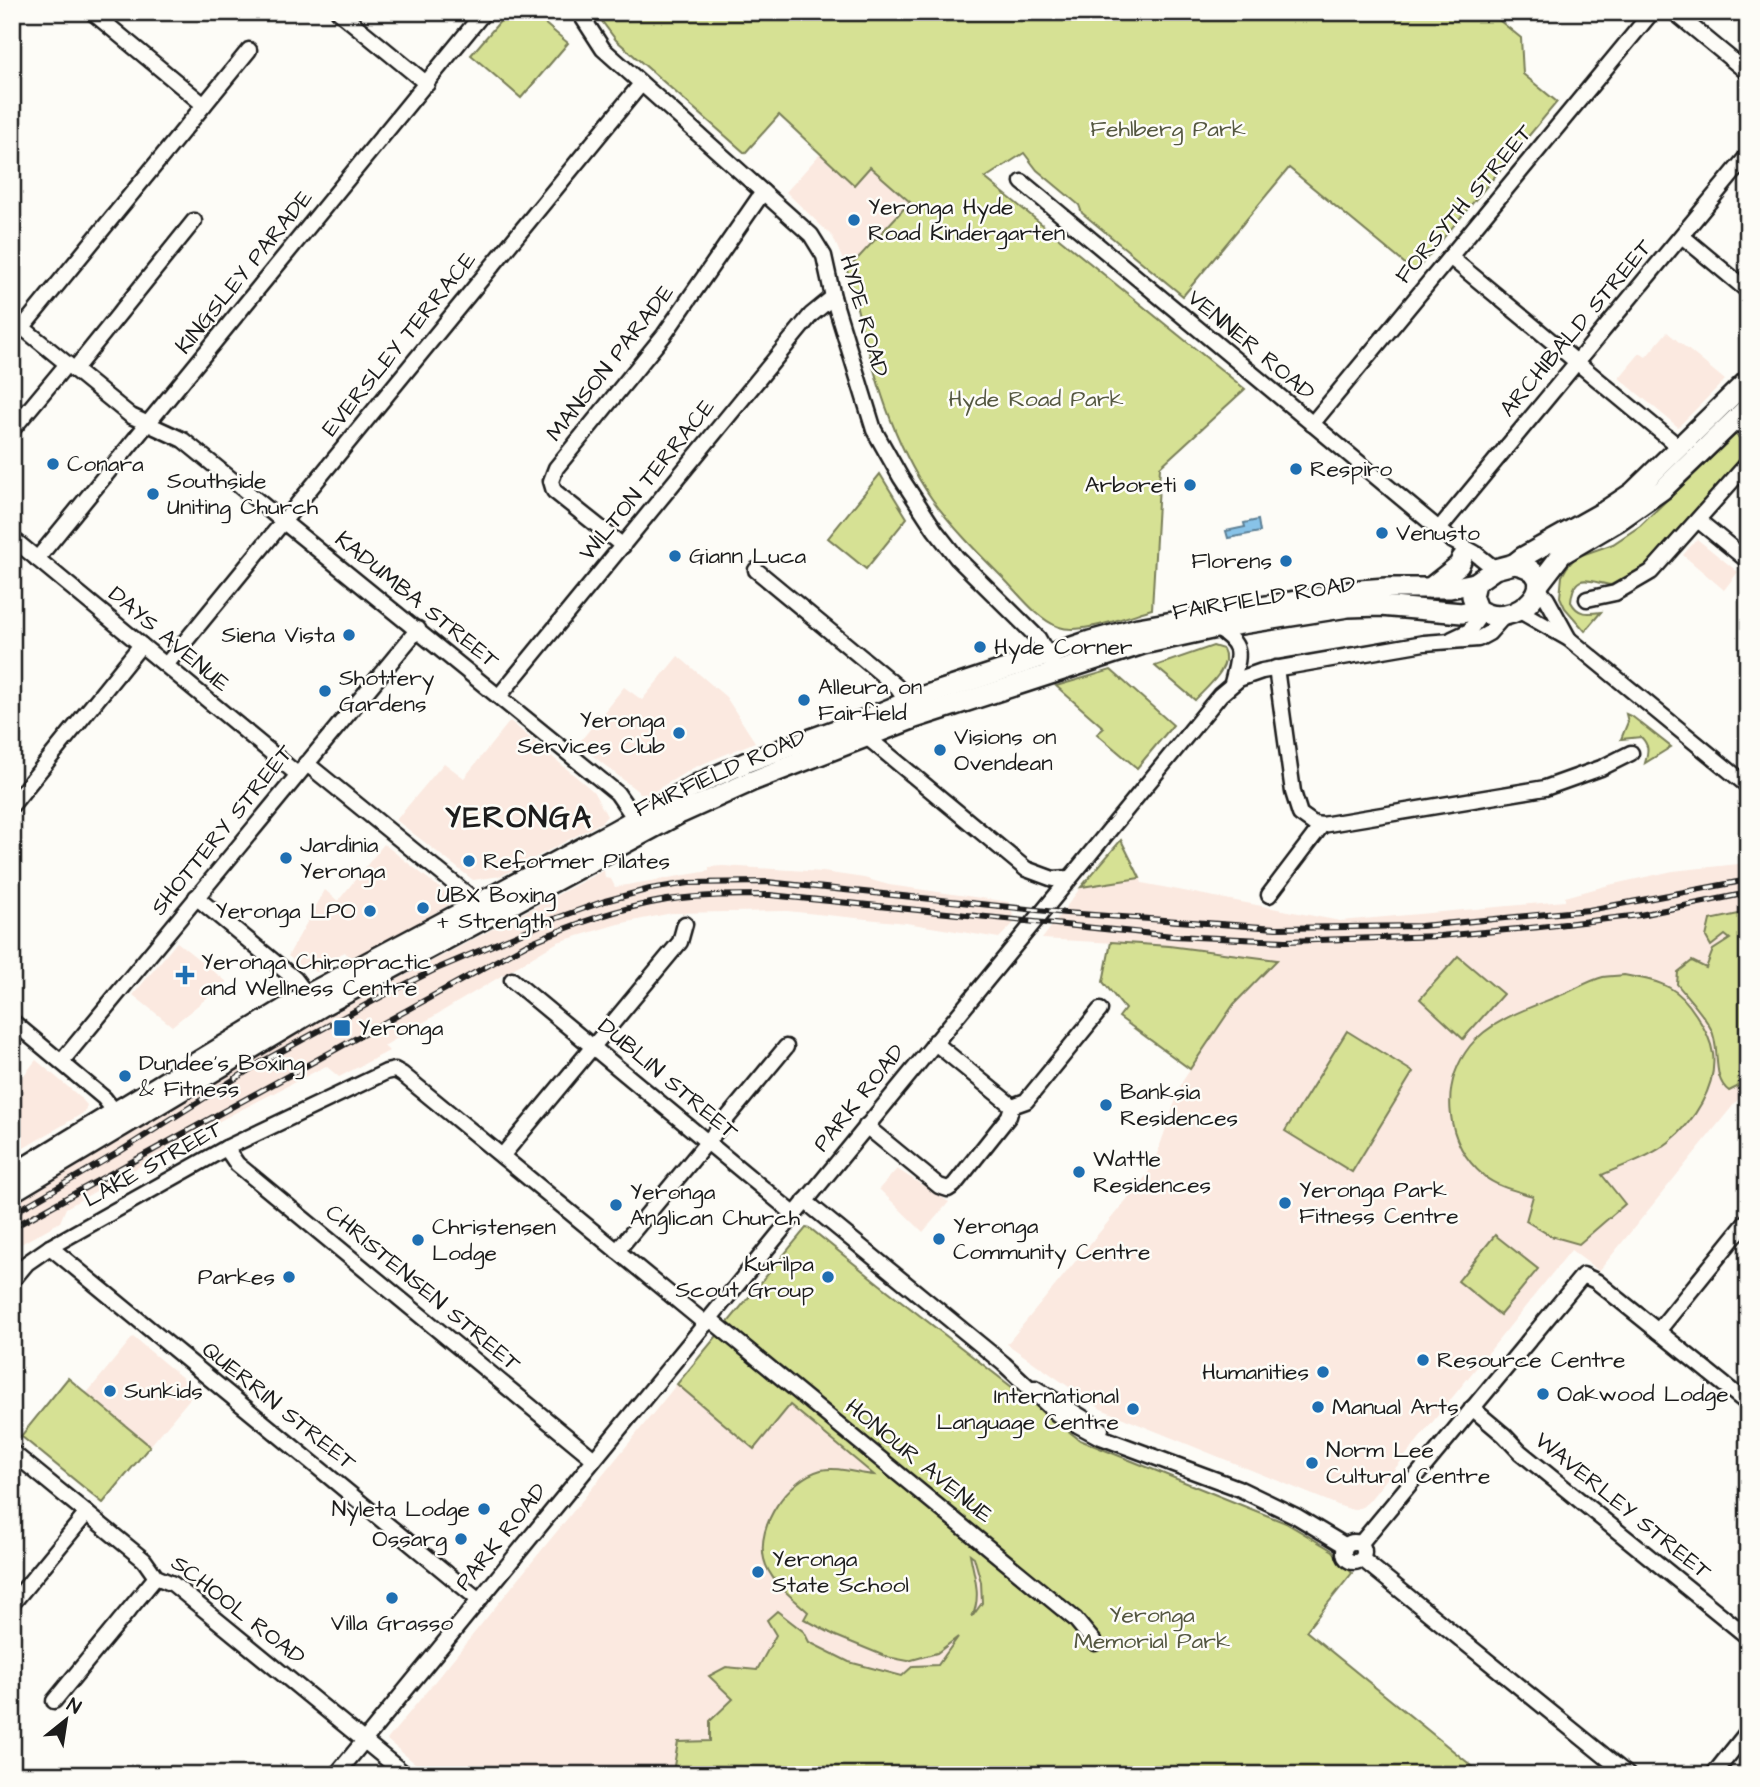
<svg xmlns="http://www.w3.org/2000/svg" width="1760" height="1787" font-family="'Architects Daughter',sans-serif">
<rect width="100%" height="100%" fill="#fdfcf7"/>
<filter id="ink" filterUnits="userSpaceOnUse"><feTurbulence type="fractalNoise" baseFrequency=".0143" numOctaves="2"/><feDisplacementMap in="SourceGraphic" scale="14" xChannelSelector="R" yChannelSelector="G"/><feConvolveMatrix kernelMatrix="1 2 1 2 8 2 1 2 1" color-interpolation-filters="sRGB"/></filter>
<g filter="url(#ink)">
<g fill="#fbe9e0">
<polygon points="820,154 854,185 869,167 910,203 847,270 833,237 786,192"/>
<polygon points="1667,332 1725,380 1678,427 1619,378 1640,353 1646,357"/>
<polygon points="1697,539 1738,572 1724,590 1683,555"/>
<polygon points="678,656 726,697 755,742 693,768 653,792 647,795 640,793 578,744 624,687 642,700"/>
<polygon points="510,721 593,791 607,816 602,822 501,876 473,880 396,820 444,763 464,778"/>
<polygon points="384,844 450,896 449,905 351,960 345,952 318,965 320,970 317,972 302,967 288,956 325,890 338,901"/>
<polygon points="1748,863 1748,1087 1599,1271 1571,1250 1369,1501 1362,1507 1353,1510 1340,1506 1101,1409 1007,1344 1147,1175 1157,1154 1182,1082 1234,1004 1261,978 1169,946 1042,939 1081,887 1140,878 1142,883 1340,921 1565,901 1565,897 1609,885 1673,871"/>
<polygon points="723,866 823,872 864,878 889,885 1009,902 1015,922 999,938 906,923 787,911 672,913 618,924 558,942 384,1046 389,1051 339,1077 326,1066 225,1118 66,1208 60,1222 12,1249 12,1203 276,1044 604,870 605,878 611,879 615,887 709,871 709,867"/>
<polygon points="177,942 227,982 172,1026 133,995"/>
<polygon points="36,1060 80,1097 87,1105 85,1112 12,1155 12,1090"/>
<polygon points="897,1169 949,1202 923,1232 879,1189"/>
<polygon points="133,1337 197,1390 150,1446 87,1393"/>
<polygon points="712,1341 1010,1587 890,1732 790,1775 429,1775 387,1740"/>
</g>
<g fill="#d6e194" stroke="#797e58" stroke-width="2" fill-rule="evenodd">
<polygon points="508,12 531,12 568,43 521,98 471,55"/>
<path d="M595 12H1489L1521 38 1523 74 1557 102 1415 272 1289 168 1183 296 1082 213 1079 205 1037 170 1024 153 985 178 1245 389 1160 467 1152 609C1128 616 1081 635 1059 627 1037 619 1019 594 1003 578 979 554 952 527 932 499 885 432 868 348 847 270L910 202 870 167 854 185 779 115 745 153 616 40Z"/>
<path d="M1735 434 1745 443 1744 455 1648 565 1611 585C1589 582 1574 570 1571 602 1578 615 1587 614 1601 612L1585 631 1565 608 1560 597 1562 576 1567 567 1576 557 1613 544 1640 526Z"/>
<polygon points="880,474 907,518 866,569 828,538"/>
<path d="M1213 646 1223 649C1233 667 1207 687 1195 700L1155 666Z"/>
<polygon points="1111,670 1173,725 1137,768 1097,734 1104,728 1056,686"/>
<path d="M1626 714 1633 717 1671 747 1645 763C1648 752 1650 746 1641 737L1621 739 1628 722Z"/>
<polygon points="1121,840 1140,878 1081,887"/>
<path d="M1748 912V1005L1745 1007 1748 1019V1058L1741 1068 1739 1086 1729 1091C1711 1078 1721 1048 1711 1029 1703 1013 1688 998 1677 984L1678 972 1692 961 1706 968 1713 950 1730 939 1725 935 1711 946 1706 937 1710 920Z"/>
<polygon points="1111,942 1169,946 1277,960 1234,1004 1190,1069 1119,1017 1125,1009 1103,982"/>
<polygon points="1458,956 1503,994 1463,1039 1420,999"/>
<path d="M1624 975C1640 978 1656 980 1670 988 1681 994 1689 1004 1696 1015 1704 1027 1711 1039 1713 1054 1717 1086 1694 1122 1669 1142 1650 1157 1624 1165 1602 1175L1625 1204 1579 1244 1551 1236 1526 1221 1533 1196C1517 1191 1497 1187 1484 1176 1445 1143 1439 1086 1470 1046 1492 1018 1536 1006 1568 992 1579 987 1591 980 1603 977 1609 976 1617 976 1624 975Z"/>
<polygon points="1347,1031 1413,1072 1352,1172 1285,1131"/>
<path d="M806 1228 811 1229 878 1283 1080 1440 1286 1523 1333 1551 1352 1573 1306 1631 1483 1775H682L673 1772 678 1742 710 1741V1721L733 1699 709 1676 726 1667 757 1670 776 1635 767 1620 777 1611 804 1632 809 1642 849 1662 902 1676 913 1666 938 1665 958 1637 937 1653 908 1661 887 1657 836 1636 804 1619 808 1612C792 1597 769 1581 764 1559 756 1525 788 1479 821 1470 839 1466 857 1474 874 1475L790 1405 754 1449 677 1384ZM970 1554 974 1557 981 1582 982 1603 972 1617C982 1596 974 1576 970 1554Z"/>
<polygon points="1495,1235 1538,1269 1500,1315 1458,1281"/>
<polygon points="68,1378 150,1446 103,1503 21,1436"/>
</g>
<polygon fill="#88c3e8" stroke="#5d8096" stroke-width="2" points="1258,520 1260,532 1228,538 1226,531 1245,527 1244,523"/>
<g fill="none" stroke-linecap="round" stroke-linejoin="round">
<g stroke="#1c1c1c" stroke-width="19">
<g id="minor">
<polyline points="92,12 204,105"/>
<polyline points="339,12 427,84"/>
<polyline points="579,12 603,49 811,235 824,256 833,297 874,430 901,478 935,530 957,558 1038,638 1052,663"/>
<polyline points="1674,12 1748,73"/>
<polyline points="1022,182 1453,541 1475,553 1495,569"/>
<polyline points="1682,236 1748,291"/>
<polyline points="1450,257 1679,447"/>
<polyline points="12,319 131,416 183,440 617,793 640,826"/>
<polyline points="22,328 249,50"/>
<polyline points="74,370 194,221"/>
<polyline points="1735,419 1748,431"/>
<polyline points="1312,424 1652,12"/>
<polyline points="12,430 67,364"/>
<polyline points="1699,521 1748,561"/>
<polyline points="1439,529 1748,155"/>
<polyline points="12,538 297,774"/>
<polyline points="623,546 554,491 551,481 556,468 664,335 763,192"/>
<polyline points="37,559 484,12"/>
<polyline points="756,570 896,686 911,708"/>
<polyline points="1538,589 1547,599 1569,639"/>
<polyline points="1587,599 1615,593 1651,572 1748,463"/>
<polyline points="1518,610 1569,639 1748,786"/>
<path d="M1216 628C1245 645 1239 655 1232 683"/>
<polyline points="1452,639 1469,631 1482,613"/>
<polyline points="166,665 641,84"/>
<polyline points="1276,668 1293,792 1300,814 1314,824 1322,825 1545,788 1601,768 1631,753"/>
<polyline points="500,695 811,315 833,297"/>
<polyline points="864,732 868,738 1026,869 1053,879 1069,878"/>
<polyline points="306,763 478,903"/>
<polyline points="12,805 141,645"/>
<polyline points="1269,895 1322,825"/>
<polyline points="196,897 295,979 307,995"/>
<polyline points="512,980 794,1214"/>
<polyline points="12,1021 104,1098 119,1117"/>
<polyline points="934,1042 1012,1106"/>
<polyline points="62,1061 418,629"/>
<polyline points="1012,1106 1026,1101 1100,1010"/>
<polyline points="866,1126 939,1186 948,1189 954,1185 1009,1116 1012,1106"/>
<polyline points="226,1148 237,1164 594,1459"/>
<polyline points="502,1156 680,942 685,924"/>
<polyline points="805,1201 1004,1364 1057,1414 1098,1436 1238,1488 1296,1516 1346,1546"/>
<polyline points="50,1247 479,1600"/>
<polyline points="617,1251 786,1047"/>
<polyline points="12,1281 27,1263 50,1247 226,1148 386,1072 395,1070 402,1074 706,1324"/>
<polyline points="710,1319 1075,1619 1095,1643"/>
<polyline points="1658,1331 1748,1220"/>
<polyline points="1035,1388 1101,1429"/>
<polyline points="1472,1408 1504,1435 1520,1452 1748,1637"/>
<polyline points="12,1452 144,1560 156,1577 173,1584 406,1775"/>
<circle cx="1354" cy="1552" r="10"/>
<polyline points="1360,1544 1583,1275 1596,1281 1748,1404"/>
<polyline points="1362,1559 1628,1775"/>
<polyline points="12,1604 87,1513"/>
<polyline points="54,1701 156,1577"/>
<polyline points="336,1775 1220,695 1239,679 1262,671 1424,643 1478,639 1489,633 1505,615"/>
<polyline points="1713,1775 1748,1731"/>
</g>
</g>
<g stroke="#1c1c1c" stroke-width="24">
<g id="major">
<polyline points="1514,564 1523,557 1605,511 1632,493 1748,380"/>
<path d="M1514 564C1572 574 1514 636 1477 609L1472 596 1475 583 1495 569Z"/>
<polyline points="1539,584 1562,554 1618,521 1662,490 1748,407"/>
<polyline points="1430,588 1459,565 1462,558"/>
<polyline points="12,1175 307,995 614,831 698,784 747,762 858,722 909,701 1090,641 1138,628 1360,590 1386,588 1450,588 1475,583"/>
<polyline points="12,1192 324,1005 681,813 752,781 915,718 1143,644 1216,628 1348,607 1380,606 1462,613 1477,609"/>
</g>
</g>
<use href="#minor" stroke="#fdfcf7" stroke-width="14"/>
<use href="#major" stroke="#fdfcf7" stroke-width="19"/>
<g stroke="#1c1c1c" stroke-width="6">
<g id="rail">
<polyline points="12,1214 119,1152 260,1063 386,994 434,970 554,919 605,901 650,889 689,883 767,882 1066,913 1276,928 1421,926 1589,910 1748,880"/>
<path d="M12 1228 527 944C572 925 618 908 667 900 701 895 736 895 770 895L1173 936 1286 941 1440 936 1540 927 1640 915 1748 893"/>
</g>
</g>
<use href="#rail" stroke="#fdfcf7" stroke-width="3.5" stroke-dasharray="10" stroke-linecap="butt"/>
</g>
</g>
<g fill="#1f6fb2" stroke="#fdfcf7" stroke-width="2.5">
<circle cx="854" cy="220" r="7"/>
<circle cx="53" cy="464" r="7"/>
<circle cx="1296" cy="469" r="7"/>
<circle cx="1190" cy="485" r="7"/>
<circle cx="153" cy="494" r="7"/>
<circle cx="1382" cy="533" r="7"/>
<circle cx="675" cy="556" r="7"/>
<circle cx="1286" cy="561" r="7"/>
<circle cx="349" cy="635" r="7"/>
<circle cx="980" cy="647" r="7"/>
<circle cx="325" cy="691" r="7"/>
<circle cx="804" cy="700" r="7"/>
<circle cx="679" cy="733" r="7"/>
<circle cx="940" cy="750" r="7"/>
<circle cx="286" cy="858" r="7"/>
<circle cx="469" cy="861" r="7"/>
<circle cx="423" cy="908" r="7"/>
<circle cx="370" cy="911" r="7"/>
<path d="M181.5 964.5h7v7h7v7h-7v7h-7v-7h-7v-7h7z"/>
<rect x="333" y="1019" width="18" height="18" rx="3.5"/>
<circle cx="125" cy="1076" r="7"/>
<circle cx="1106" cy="1105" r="7"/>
<circle cx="1079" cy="1172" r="7"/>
<circle cx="1285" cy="1203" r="7"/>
<circle cx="616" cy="1205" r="7"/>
<circle cx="939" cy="1239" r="7"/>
<circle cx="418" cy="1240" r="7"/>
<circle cx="289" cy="1277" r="7"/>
<circle cx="828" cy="1277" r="7"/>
<circle cx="1423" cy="1360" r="7"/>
<circle cx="1323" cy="1372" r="7"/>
<circle cx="110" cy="1391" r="7"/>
<circle cx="1543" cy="1394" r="7"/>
<circle cx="1318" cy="1407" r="7"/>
<circle cx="1133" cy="1409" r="7"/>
<circle cx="1312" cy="1463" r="7"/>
<circle cx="484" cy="1509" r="7"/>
<circle cx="461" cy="1539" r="7"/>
<circle cx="758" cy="1572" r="7"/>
<circle cx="392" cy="1598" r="7"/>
</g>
<g text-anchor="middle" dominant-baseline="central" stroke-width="5" stroke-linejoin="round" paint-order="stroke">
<g font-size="23" fill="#545740" stroke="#fdfcf7">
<text x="1168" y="129">Fehlberg Park</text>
<text x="1036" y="399">Hyde Road Park</text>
<text x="1152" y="1615">Yeronga<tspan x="1152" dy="26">Memorial Park</tspan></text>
</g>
<g font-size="23" fill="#1c1c1c" stroke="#fdfcf7">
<text transform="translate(1464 204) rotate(-50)">FORSYTH STREET</text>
<text transform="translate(244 272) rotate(-51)">KINGSLEY PARADE</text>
<text transform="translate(864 316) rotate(74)">HYDE ROAD</text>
<text transform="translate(1576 328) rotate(-50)">ARCHIBALD STREET</text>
<text transform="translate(399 344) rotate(-51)">EVERSLEY TERRACE</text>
<text transform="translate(1251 345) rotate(40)">VENNER ROAD</text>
<text transform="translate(610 363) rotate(-52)">MANSON PARADE</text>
<text transform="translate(647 480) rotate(-51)">WILTON TERRACE</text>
<text transform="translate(1264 598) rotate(-9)">FAIRFIELD ROAD</text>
<text transform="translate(417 600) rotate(39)">KADUMBA STREET</text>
<text transform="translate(169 639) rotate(40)">DAYS AVENUE</text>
<text transform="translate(720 773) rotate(-24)">FAIRFIELD ROAD</text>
<text transform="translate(222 830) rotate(-51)">SHOTTERY STREET</text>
<text transform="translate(668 1079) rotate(40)">DUBLIN STREET</text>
<text transform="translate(859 1098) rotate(-51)">PARK ROAD</text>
<text transform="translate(153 1164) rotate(-29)">LAKE STREET</text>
<text transform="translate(423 1288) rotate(40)">CHRISTENSEN STREET</text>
<text transform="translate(279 1406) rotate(39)">QUERRIN STREET</text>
<text transform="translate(919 1461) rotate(39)">HONOUR AVENUE</text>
<text transform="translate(1623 1506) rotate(39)">WAVERLEY STREET</text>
<text transform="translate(501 1537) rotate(-51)">PARK ROAD</text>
<text transform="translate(238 1610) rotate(38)">SCHOOL ROAD</text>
</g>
<g font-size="23" fill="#1c1c1c" stroke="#fdfcf7" text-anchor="start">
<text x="868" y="207">Yeronga Hyde<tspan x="868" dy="26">Road Kindergarten</tspan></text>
<text x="67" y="464">Conara</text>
<text x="1310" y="469">Respiro</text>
<text x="167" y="481">Southside<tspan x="167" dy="26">Uniting Church</tspan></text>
<text x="1176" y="485" text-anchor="end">Arboreti</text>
<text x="1396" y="533">Venusto</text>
<text x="689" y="556">Giann Luca</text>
<text x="1272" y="561" text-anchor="end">Florens</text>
<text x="335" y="635" text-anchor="end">Siena Vista</text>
<text x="994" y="647">Hyde Corner</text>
<text x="339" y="678">Shottery<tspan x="339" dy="26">Gardens</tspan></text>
<text x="818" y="687">Alleura on<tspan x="818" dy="26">Fairfield</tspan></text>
<text x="665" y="720" text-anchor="end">Yeronga<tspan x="665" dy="26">Services Club</tspan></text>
<text x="954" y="737">Visions on<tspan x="954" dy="26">Ovendean</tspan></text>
<text x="300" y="845">Jardinia<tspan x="300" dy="26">Yeronga</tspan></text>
<text x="483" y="861">Reformer Pilates</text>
<text x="437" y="895">UBX Boxing<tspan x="437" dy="26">+ Strength</tspan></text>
<text x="356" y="911" text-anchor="end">Yeronga LPO</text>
<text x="201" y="962">Yeronga Chiropractic<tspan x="201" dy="26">and Wellness Centre</tspan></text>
<text x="358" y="1028">Yeronga</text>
<text x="139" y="1063">Dundee's Boxing<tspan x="139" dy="26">&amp; Fitness</tspan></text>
<text x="1120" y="1092">Banksia<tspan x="1120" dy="26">Residences</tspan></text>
<text x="1093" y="1159">Wattle<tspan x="1093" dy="26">Residences</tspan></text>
<text x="1299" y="1190">Yeronga Park<tspan x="1299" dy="26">Fitness Centre</tspan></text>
<text x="630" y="1192">Yeronga<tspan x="630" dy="26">Anglican Church</tspan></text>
<text x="953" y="1226">Yeronga<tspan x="953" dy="26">Community Centre</tspan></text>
<text x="432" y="1227">Christensen<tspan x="432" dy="26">Lodge</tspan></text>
<text x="814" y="1264" text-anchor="end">Kurilpa<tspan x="814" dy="26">Scout Group</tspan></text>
<text x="275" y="1277" text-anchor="end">Parkes</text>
<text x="1437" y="1360">Resource Centre</text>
<text x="1309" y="1372" text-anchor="end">Humanities</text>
<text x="124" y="1391">Sunkids</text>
<text x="1557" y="1394">Oakwood Lodge</text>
<text x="1119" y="1396" text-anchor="end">International<tspan x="1119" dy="26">Language Centre</tspan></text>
<text x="1332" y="1407">Manual Arts</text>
<text x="1326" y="1450">Norm Lee<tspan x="1326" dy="26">Cultural Centre</tspan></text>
<text x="470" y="1509" text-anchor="end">Nyleta Lodge</text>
<text x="447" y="1539" text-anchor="end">Ossarg</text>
<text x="772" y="1559">Yeronga<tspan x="772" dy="26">State School</tspan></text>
<text x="392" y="1623" text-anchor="middle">Villa Grasso</text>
</g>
<g font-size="30" font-weight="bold" letter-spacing="2" fill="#1c1c1c" stroke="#fdfcf7">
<text x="519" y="818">YERONGA</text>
</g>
</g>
<rect width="1760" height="1787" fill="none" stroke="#fdfcf7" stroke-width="42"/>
<rect x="21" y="21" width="1718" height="1745" fill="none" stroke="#1c1c1c" stroke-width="2.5" filter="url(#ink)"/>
<g transform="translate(66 1720) rotate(30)" stroke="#fdfcf7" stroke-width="5" paint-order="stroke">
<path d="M0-5L12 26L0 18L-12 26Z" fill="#1c1c1c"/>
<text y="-10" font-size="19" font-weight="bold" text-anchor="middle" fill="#1c1c1c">N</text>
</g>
</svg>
